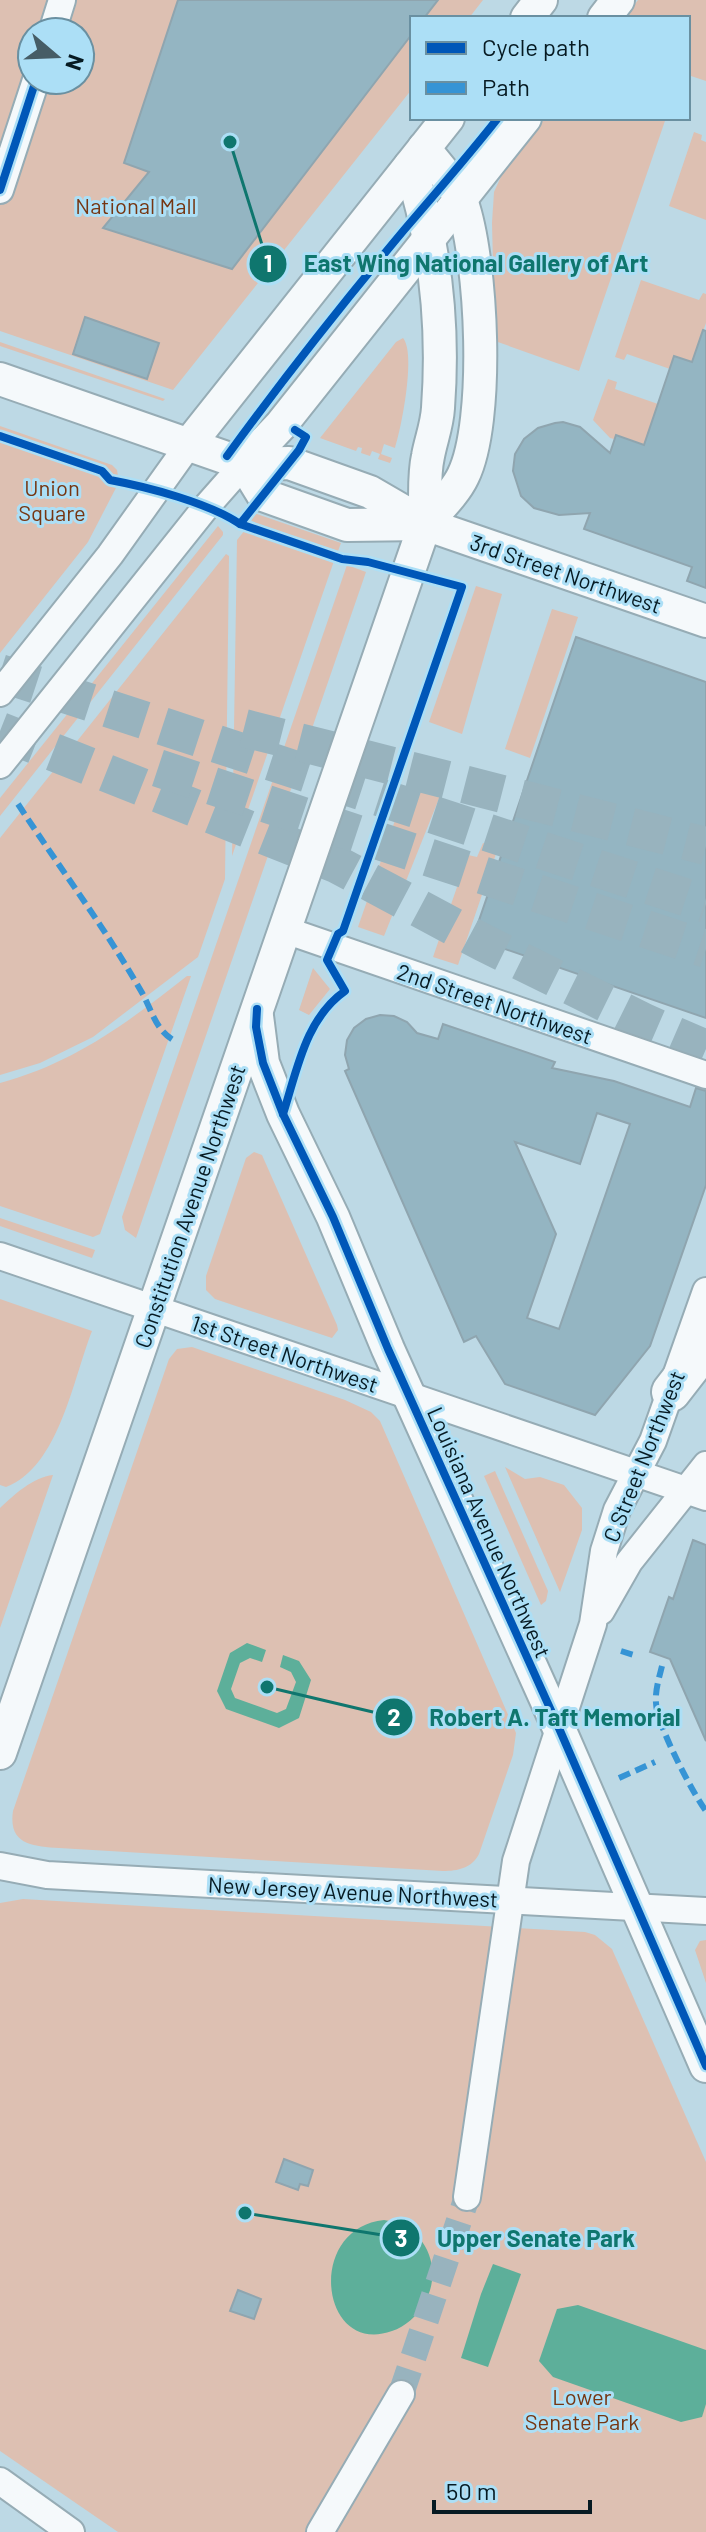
<svg xmlns="http://www.w3.org/2000/svg" width="706" height="2532" font-family="Barlow,sans-serif">
<rect width="100%" height="100%" fill="#bdd9e5"/>
<g fill="#ddc0b2" fill-rule="evenodd">
<path d="M0 0H483L469 18H412V89L173 390 0 331ZM32 32H80V80H32Z"/>
<polygon points="638,0 706,0 706,81 688,75 688,18 624,18"/>
<polygon points="545,118 666,118 579,371 495,341 492,223 494,192 503,172"/>
<polygon points="694,132 702,135 701,140 706,142 706,220 669,206"/>
<polygon points="641,280 699,300 703,293 706,294 706,323 692,362 670,369 627,354 624,360 615,357"/>
<path d="M403 338C416 353 402 426 395 448L384 444 381 454 392 458 390 463 378 459 380 454 372 451 370 456 361 453 362 448 358 447 356 451 320 438 396 342Z"/>
<polygon points="0,342 165,399 163,401 0,346"/>
<polygon points="608,379 617,382 615,389 658,404 654,416 660,419 650,447 616,436 614,439 610,438 593,420"/>
<polygon points="0,426 112,465 117,470 119,482 88,542 0,653"/>
<polygon points="254,513 341,543 338,551 251,522"/>
<polygon points="218,526 223,532 223,535 0,816 0,798"/>
<polygon points="245,530 334,561 232,856 237,540"/>
<polygon points="226,554 229,556 225,879 198,957 93,1037 40,1063 0,1075 0,838"/>
<polygon points="347,565 366,572 136,1238 125,1230 122,1217"/>
<polygon points="476,586 502,594 462,734 429,722"/>
<polygon points="552,609 578,617 530,758 505,749"/>
<polygon points="409,780 442,791 384,936 358,927"/>
<polygon points="483,843 498,848 458,965 433,957 468,855 477,857"/>
<polygon points="313,968 330,989 309,1015 299,1010"/>
<path d="M187 976H191L190 979 100 1234 93 1237 0 1206V1083C74 1063 127 1023 187 976Z"/>
<polygon points="254,1152 262,1155 337,1325 338,1330 332,1338 215,1299 206,1290 206,1276 246,1158"/>
<polygon points="0,1218 95,1250 92,1258 0,1226"/>
<path d="M0 1299 92 1331C73 1379 59 1467 6 1487L0 1485Z"/>
<path d="M192 1347 345 1400 371 1412 380 1421 516 1733 513 1755 479 1854C472 1868 458 1871 443 1871L59 1848C33 1846 8 1845 13 1811L169 1359 177 1349Z"/>
<polygon points="505,1467 525,1479 540,1477 564,1485 582,1508 582,1530 560,1592"/>
<polygon points="495,1471 548,1591 546,1601 541,1605 484,1476"/>
<path d="M53 1475 0 1628V1508C14 1495 33 1477 53 1475Z"/>
<polygon points="23,1899 585,1932 595,1935 612,1949 706,2162 706,2532 118,2532 0,2451 0,1903"/>
<polygon points="706,1940 706,1983 695,1950 700,1941"/>
</g>
<g fill="#5daf9a">
<polygon points="247,1643 266,1650 262,1662 250,1658 240,1663 231,1689 235,1698 277,1713 286,1709 296,1682 291,1672 280,1667 283,1655 299,1661 311,1680 299,1718 279,1728 226,1709 217,1691 230,1653"/>
<path d="M384 2220C425 2225 445 2268 424 2304 417 2316 405 2327 392 2331 320 2357 305 2228 384 2220Z"/>
<polygon points="493,2264 521,2274 488,2367 461,2358 481,2294"/>
<polygon points="578,2305 706,2350 706,2404 702,2417 681,2422 553,2377 539,2361 557,2309"/>
</g>
<g fill="#94b5c2" stroke="#8fa5af" stroke-width="2" fill-rule="evenodd">
<polygon points="178,0 438,0 424,18 412,18 412,34 232,269 103,228 149,172 124,163"/>
<polygon points="85,317 159,343 147,379 73,354"/>
<polygon points="703,330 706,331 706,588 687,581 692,567 584,529 590,513 559,515 534,508 521,496 513,471 515,454 524,439 538,428 555,423 563,422 580,427 610,453 616,435 644,445 674,356 692,362"/>
<polygon points="576,637 706,682 706,1018 473,938"/>
<path d="M380 1015 394 1016 407 1022 417 1033 438 1039 443 1024 555 1062 552 1068 614 1081 690 1107 696 1088 706 1091V1185L650 1346 595 1415 505 1384 476 1336 464 1342 345 1071 349 1069 345 1055 347 1040 354 1028 366 1019ZM597 1113 630 1124 559 1329 527 1318 556 1234 515 1142 580 1164Z"/>
<polygon points="693,1540 706,1545 706,1741 670,1659 650,1652 669,1597 673,1599"/>
<polygon points="284,2159 313,2170 308,2186 300,2184 298,2190 276,2182"/>
<polygon points="238,2290 261,2299 254,2319 230,2311"/>
</g>
<g fill="none" stroke-linecap="round" stroke-linejoin="round">
<polyline stroke="#98b3be" stroke-width="26" stroke-dasharray="26 13" stroke-linecap="butt" points="401,2394 467,2197"/>
<g stroke="#98b3be" stroke-width="38" stroke-dasharray="38 19" stroke-linecap="butt">
<polyline points="0,673 706,904"/>
<polyline points="244,728 706,846"/>
<polyline points="0,731 336,864 484,943 646,1023 706,1049"/>
<polyline points="158,768 706,949"/>
</g>
<g stroke="#96acb5" stroke-width="30">
<g id="minor">
<polyline points="52,32 62,0"/>
<polyline points="0,190 36,80"/>
<polyline points="0,693 110,555 190,443"/>
<polyline points="0,765 206,507 244,464"/>
<polyline points="285,930 706,1075"/>
<polyline points="0,1256 706,1497"/>
<polyline points="601,1611 629,1562 706,1465"/>
<polyline points="0,1866 47,1875 706,1911"/>
<polyline points="467,2197 516,1861 593,1624 604,1551 617,1510 653,1441 706,1291"/>
<polyline points="0,2481 71,2532"/>
<polyline points="320,2532 401,2394"/>
</g>
</g>
<g stroke="#96acb5" stroke-width="36">
<g id="major">
<polyline points="527,18 541,0"/>
<polyline points="604,18 618,0"/>
<path d="M424 148C436 165 456 184 462 203 482 261 490 421 463 476 455 493 438 509 425 524"/>
<polyline points="0,379 244,464 289,463 370,492 425,524 706,621"/>
<polyline points="190,443 448,118"/>
<polyline points="244,464 281,425 525,118"/>
<polyline points="244,464 263,495 347,525 425,524"/>
<polyline points="257,1016 263,1063 283,1114 333,1217 388,1349 558,1726 706,2066"/>
<path d="M0 1753 425 524C426 502 423 478 428 456 431 440 437 425 438 408 444 327 435 243 410 166"/>
</g>
</g>
<g stroke="#96acb5" stroke-width="42">
<polyline id="highway" points="671,1392 706,1347"/>
</g>
<use href="#minor" stroke="#f5f9fb" stroke-width="26"/>
<use href="#major" stroke="#f5f9fb" stroke-width="32"/>
<use href="#highway" stroke="#f5f9fb" stroke-width="38"/>
<g stroke="#3694d5" stroke-width="6" stroke-dasharray="12 6" stroke-linecap="butt">
<path d="M18 804C59 867 104 926 141 991 152 1010 155 1030 175 1041"/>
<polyline points="621,1651 634,1655"/>
<path d="M662 1666C659 1678 655 1691 656 1703 656 1723 693 1794 706 1811"/>
<polyline points="619,1778 655,1762"/>
</g>
<g stroke="#acdff6" stroke-width="13">
<g id="cycleway">
<polyline points="0,190 36,80"/>
<path d="M0 436 102 471 110 480C148 487 209 503 240 524L342 559 368 562 462 587 343 931 338 934 327 960 345 991C305 1019 297 1071 283 1114"/>
<path d="M227 456C283 379 343 303 404 230 436 193 468 156 498 118"/>
<polyline points="240,524 299,450 306,437 295,430"/>
<polyline points="257,1009 256,1027 263,1063 283,1114 333,1217 388,1349 558,1726 706,2066"/>
</g>
</g>
<use href="#cycleway" stroke="#0057b8" stroke-width="8"/>
</g>
<g text-anchor="middle" dominant-baseline="central" stroke-width="6" stroke-linejoin="round" paint-order="stroke">
<g font-size="22" fill="#763612" stroke="#acdff6">
<text x="136" y="205">National Mall</text>
<text x="52" y="487">Union<tspan x="52" dy="25">Square</tspan></text>
<text x="582" y="2396">Lower<tspan x="582" dy="25">Senate Park</tspan></text>
</g>
<g font-size="22" fill="#061a22" stroke="#acdff6">
<text transform="translate(566 573) rotate(19)">3rd Street Northwest</text>
<text transform="translate(495 1003) rotate(19)">2nd Street Northwest</text>
<text transform="translate(189 1206) rotate(-71)">Constitution Avenue Northwest</text>
<text transform="translate(285 1353) rotate(19)">1st Street Northwest</text>
<text transform="translate(643 1456) rotate(-68)">C Street Northwest</text>
<text transform="translate(490 1532) rotate(66)">Louisiana Avenue Northwest</text>
<text transform="translate(353 1891) rotate(3)">New Jersey Avenue Northwest</text>
</g>
</g>
<path fill="none" stroke="#0f766e" stroke-width="3" d="M230 142L268 264M267 1687L394 1717M245 2213L401 2238"/>
<g fill="#0f766e" stroke="#acdff6" stroke-width="3">
<circle cx="230" cy="142" r="8"/>
<circle cx="267" cy="1687" r="8"/>
<circle cx="245" cy="2213" r="8"/>
<circle cx="268" cy="264" r="20"/>
<circle cx="394" cy="1717" r="20"/>
<circle cx="401" cy="2238" r="20"/>
</g>
<g font-size="24" text-anchor="middle" font-weight="bold" fill="#fff">
<text x="268" y="272">1</text>
<text x="394" y="1726">2</text>
<text x="401" y="2247">3</text>
</g>
<g font-size="24" text-anchor="middle" font-weight="bold" fill="#0f766e" stroke="#acdff6" stroke-width="6" stroke-linejoin="round" paint-order="stroke">
<text x="476" y="272">East Wing National Gallery of Art</text>
<text x="555" y="1726">Robert A. Taft Memorial</text>
<text x="536" y="2247">Upper Senate Park</text>
</g>
<rect x="410" y="16" width="280" height="104" fill="#acdff6" stroke="#6a90a1" stroke-width="2"/>
<rect x="426" y="42" width="40" height="12" fill="#0057b8" stroke="#6a90a1" stroke-width="2"/>
<text x="482" y="56" font-size="24" fill="#061a22">Cycle path</text>
<rect x="426" y="82" width="40" height="12" fill="#3694d5" stroke="#6a90a1" stroke-width="2"/>
<text x="482" y="96" font-size="24" fill="#061a22">Path</text>
<g transform="translate(56 56) rotate(109)"><circle r="38" fill="#acdff6" stroke="#6a90a1" stroke-width="2"/>
<path d="M0-6L14 30L0 20L-14 30Z" fill="#465d66"/>
<text y="-12" font-size="22" font-weight="bold" text-anchor="middle" fill="#061a22">N</text>
</g>
<path d="M434 2500v12h156v-12" fill="none" stroke="#061a22" stroke-width="4"/>
<text x="446" y="2500" font-size="24" fill="#061a22" stroke="#acdff6" stroke-width="6" paint-order="stroke">50 m</text>
</svg>
